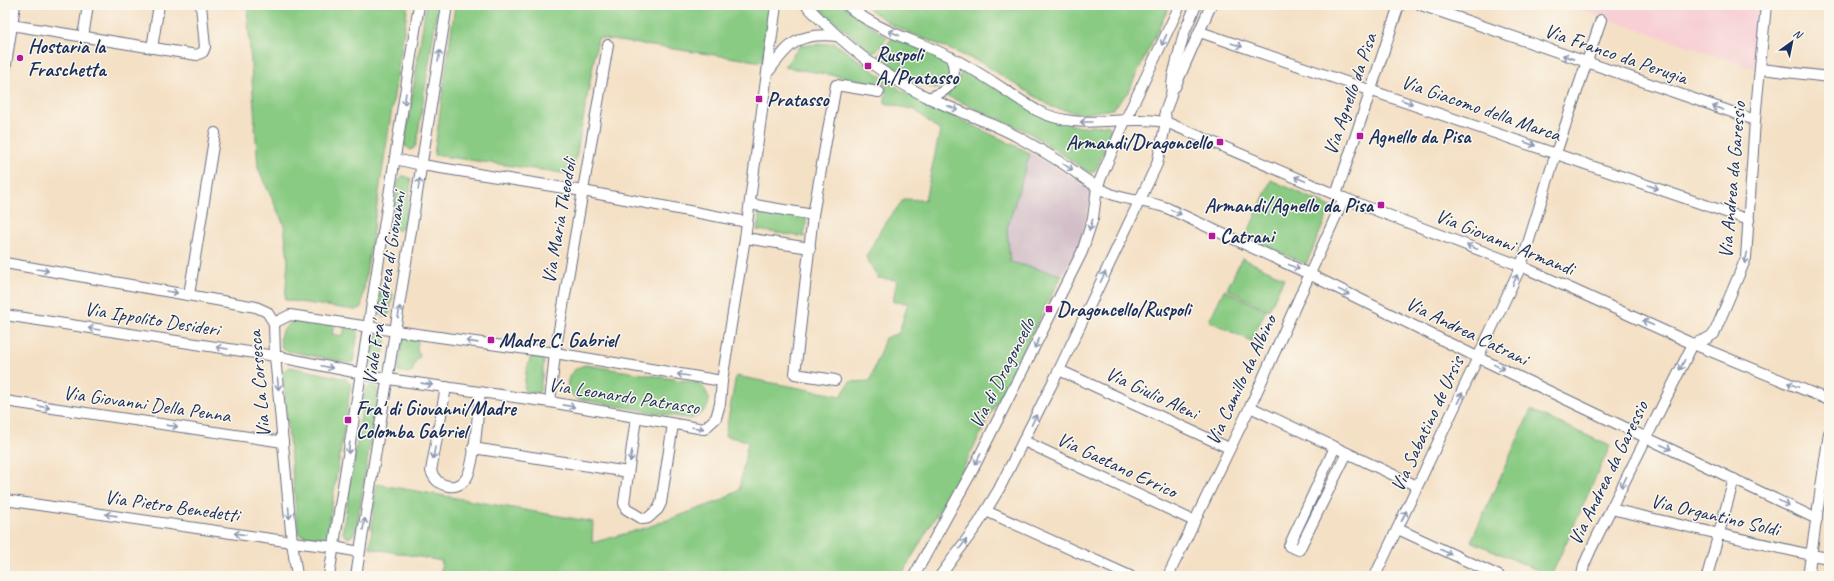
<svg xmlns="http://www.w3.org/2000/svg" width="1834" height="581" font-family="Caveat,sans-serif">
<rect width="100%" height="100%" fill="#fbf7ec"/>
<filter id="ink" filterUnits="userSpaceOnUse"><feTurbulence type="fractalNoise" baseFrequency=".025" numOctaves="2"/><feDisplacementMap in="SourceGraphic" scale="8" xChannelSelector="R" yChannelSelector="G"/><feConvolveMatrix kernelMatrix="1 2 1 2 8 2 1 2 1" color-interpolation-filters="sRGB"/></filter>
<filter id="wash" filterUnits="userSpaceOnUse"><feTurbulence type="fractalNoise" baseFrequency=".012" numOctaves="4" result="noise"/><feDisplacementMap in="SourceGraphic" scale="16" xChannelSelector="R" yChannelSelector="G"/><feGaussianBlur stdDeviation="0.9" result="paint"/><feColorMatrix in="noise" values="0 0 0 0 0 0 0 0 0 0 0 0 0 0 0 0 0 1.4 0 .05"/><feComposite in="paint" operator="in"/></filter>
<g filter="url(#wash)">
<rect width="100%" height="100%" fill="#f4e0c5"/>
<polygon fill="#f7cfd5" points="1567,5 1761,5 1755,69"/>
<polygon fill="#d2bdc8" points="1030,153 1075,179 1092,191 1081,243 1062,275 1010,262 1007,229"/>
<g fill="#89cb83" stroke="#527d70">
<polygon points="247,5 408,5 361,308 355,310 285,300 288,260 284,225 258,168"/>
<polygon points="426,5 438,5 417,141 415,147 411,150 405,146 405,142"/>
<polygon points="455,5 769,5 763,62 598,38 574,168 570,174 434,155"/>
<polygon points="817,5 843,5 881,33 888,37 874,53 827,16"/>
<polygon points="868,5 1170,5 1128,92 1113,109 1081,114 1052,107 982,63 892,25 868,8"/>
<path d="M892 38 946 58C950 64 953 71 949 78 946 82 943 87 938 88 924 90 891 64 878 56Z"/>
<polygon points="834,43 902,91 1030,153 1007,229 1010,262 1062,275 960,474 901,576 440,576 442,561 370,548 376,484 593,522 592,543 645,528 720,501 739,490 748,441 725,436 736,376 841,396 850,382 870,381 885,338 899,333 908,303 893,302 897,280 878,278 866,257 881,229 904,199 925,200 940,131 915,110 885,103 886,84 784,67 800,46"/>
<path d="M960 64 1058 121 1081 127 1107 125 1110 127 1112 134 1096 169 1092 173 1087 171 1028 132 945 95C958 84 962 81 960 64Z"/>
<polygon points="402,176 405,176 411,179 411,183 404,227 398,231 392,224 398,182"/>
<polygon points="1271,180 1331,207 1306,264 1246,237"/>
<polygon points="760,210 807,217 804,237 757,230"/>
<polygon points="1242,258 1284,278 1269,310 1227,289"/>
<polygon points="388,287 393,295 389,314 384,317 377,311 380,293"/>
<polygon points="1224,290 1266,310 1251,341 1209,321"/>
<path d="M301 320 334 324 332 334 343 336 345 327 356 329 358 332 353 362 350 363 283 350C275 334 286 322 301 320Z"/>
<path d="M381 333 386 338 381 367 376 369 370 363C370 354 369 334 381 333Z"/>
<polygon points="405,337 412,337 418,341 417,349 420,356 416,361 412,372 408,373 398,371 402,340"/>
<polygon points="537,357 543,359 544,362 540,391 537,393 526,392 524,389 526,371 531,357"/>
<path d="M586 365 699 383C715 399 711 409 692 419L578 399C560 390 567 368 586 365Z"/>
<path d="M291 367 346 379 351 384 327 536 325 538 300 535 298 531 283 377C283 370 286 369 291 367Z"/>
<polygon points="370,386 375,386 377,389 378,394 357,525 354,534 348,538 343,533 343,529 364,397 366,389"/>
<polygon points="1531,410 1610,446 1551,576 1471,541"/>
</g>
</g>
<g filter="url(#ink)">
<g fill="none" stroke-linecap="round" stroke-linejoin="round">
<g stroke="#676d82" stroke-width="12">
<g id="minor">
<path d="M806 5C841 42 882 76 929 98 958 112 989 121 1018 137 1034 146 1050 155 1065 165 1080 175 1094 187 1111 194 1129 201 1149 201 1167 208L1309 274 1477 357 1817 519"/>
<path d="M847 5C876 31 916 40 950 57 981 72 1008 93 1036 110 1073 129 1103 119 1142 120 1150 120 1158 121 1166 122L1336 195 1521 266 1693 344 1829 400"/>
<polyline points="1421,5 1755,120"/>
<polyline points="5,24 197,55 203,52 205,47 201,5"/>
<polyline points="1200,32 1749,220"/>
<polyline points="83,37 88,5"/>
<polyline points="152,48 159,5"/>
<polyline points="1761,69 1829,77"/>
<polyline points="5,71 15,5"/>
<path d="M769 71C790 42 800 32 837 36"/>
<polyline points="1175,87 1211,5"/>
<path d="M928 98C950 91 959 80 951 57"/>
<polyline points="395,159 422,165 583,191 747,222"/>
<polyline points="1336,195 1399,5"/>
<polyline points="750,204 813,215"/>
<polyline points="745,238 810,248"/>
<polyline points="5,263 256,307 267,312 274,323 275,356 292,542 297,576"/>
<polyline points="189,295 215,133"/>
<polyline points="5,315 275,356 388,379 550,402 704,429 716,418 720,404 722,381 745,238 776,5"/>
<polyline points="274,323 290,315 396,331 555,353 722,381"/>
<polyline points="1059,370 1229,448"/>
<polyline points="835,380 795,374 813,215 836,85 879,92"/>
<path d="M446 387 431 471C434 479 440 485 449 486 456 487 463 484 467 477 475 463 478 411 480 392"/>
<polyline points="5,401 283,442"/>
<polyline points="550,402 555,353 608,45"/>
<polyline points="1250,407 1417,486"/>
<polyline points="636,418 624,503 626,509 643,519 648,518 658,509 661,503 673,424"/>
<polyline points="1024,441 1194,521"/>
<polyline points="1335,447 1289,546 1299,550 1347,453"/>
<polyline points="473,448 628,472"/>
<polyline points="5,500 292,542 334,547 359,552"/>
<polyline points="1611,509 1811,555 1829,558"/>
<polyline points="986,511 1130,576"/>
<polyline points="1398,529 1499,576"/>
<polyline points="329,576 419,5"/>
<polyline points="356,576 447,5"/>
<polyline points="914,576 972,471 1082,252 1093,218 1097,187 1125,121 1180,5"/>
<polyline points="940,576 978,524 999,489 1059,370 1157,164 1166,122 1165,112 1171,96 1173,76 1184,33 1196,5"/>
<polyline points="1168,576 1250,407 1344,198"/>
<polyline points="1375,576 1521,266 1556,153 1601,20"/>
<polyline points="1582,576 1584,565 1591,549 1693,344 1706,339 1714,334 1746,258 1755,120 1766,5"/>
<polyline points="1707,576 1734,479"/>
<polyline points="1808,576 1829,433"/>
</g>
</g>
<use href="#minor" stroke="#fff" stroke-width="10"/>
</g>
<defs><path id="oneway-shaft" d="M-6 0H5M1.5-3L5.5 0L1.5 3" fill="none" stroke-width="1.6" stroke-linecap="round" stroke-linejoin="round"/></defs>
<g stroke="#8d97ae">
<use href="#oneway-shaft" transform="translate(894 33) rotate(-156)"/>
<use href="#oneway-shaft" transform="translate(1164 40) rotate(115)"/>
<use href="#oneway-shaft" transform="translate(1237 45) rotate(18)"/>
<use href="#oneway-shaft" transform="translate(439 56) rotate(-81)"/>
<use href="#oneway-shaft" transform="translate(1568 57) rotate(-161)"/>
<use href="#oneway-shaft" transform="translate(405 99) rotate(99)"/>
<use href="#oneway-shaft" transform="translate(1407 102) rotate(19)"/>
<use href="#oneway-shaft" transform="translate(953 108) rotate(22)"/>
<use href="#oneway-shaft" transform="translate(1718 108) rotate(-161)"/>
<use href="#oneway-shaft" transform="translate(1086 122) rotate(-180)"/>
<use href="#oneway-shaft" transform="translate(1530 144) rotate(19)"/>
<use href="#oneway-shaft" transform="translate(1068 167) rotate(34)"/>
<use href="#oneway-shaft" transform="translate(1300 179) rotate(-157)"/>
<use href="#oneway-shaft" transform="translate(419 184) rotate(-81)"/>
<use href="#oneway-shaft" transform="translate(1653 187) rotate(19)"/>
<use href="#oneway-shaft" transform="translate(1176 212) rotate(25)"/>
<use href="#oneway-shaft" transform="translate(1091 225) rotate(106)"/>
<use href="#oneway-shaft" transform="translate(1472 247) rotate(-159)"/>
<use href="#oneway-shaft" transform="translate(1746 258) rotate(104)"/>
<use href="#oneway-shaft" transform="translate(1294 267) rotate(25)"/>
<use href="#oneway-shaft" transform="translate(43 270) rotate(10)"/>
<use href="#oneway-shaft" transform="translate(1103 277) rotate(-64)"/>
<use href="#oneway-shaft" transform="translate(1515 280) rotate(-66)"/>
<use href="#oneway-shaft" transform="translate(172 292) rotate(10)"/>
<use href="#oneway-shaft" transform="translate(1344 292) rotate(26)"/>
<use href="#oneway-shaft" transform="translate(399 312) rotate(-81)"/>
<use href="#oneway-shaft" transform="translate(1648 323) rotate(-156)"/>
<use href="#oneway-shaft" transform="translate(94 329) rotate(-171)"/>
<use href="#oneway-shaft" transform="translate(472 342) rotate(-172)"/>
<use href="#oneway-shaft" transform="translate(1037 343) rotate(117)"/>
<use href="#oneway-shaft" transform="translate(222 348) rotate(-171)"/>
<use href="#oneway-shaft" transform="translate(1682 365) rotate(117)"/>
<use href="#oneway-shaft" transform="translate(327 367) rotate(12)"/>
<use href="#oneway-shaft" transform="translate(1499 367) rotate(26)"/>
<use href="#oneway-shaft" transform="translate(683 375) rotate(-171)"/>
<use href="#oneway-shaft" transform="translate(278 384) rotate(85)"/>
<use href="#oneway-shaft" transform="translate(427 384) rotate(8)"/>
<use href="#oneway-shaft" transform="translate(1793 385) rotate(-158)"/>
<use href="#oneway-shaft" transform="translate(1460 398) rotate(-64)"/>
<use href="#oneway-shaft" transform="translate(569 406) rotate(10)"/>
<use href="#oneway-shaft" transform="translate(44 407) rotate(8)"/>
<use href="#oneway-shaft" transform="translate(1034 420) rotate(-64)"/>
<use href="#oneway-shaft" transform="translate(172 426) rotate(8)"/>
<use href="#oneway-shaft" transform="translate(698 428) rotate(7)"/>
<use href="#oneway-shaft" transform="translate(1666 447) rotate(25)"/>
<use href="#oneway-shaft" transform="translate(349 448) rotate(98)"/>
<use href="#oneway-shaft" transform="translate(434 453) rotate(100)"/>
<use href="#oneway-shaft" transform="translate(631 456) rotate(99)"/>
<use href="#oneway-shaft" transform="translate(978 459) rotate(117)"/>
<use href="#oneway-shaft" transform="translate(1624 482) rotate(115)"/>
<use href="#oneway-shaft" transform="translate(1784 503) rotate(26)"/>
<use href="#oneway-shaft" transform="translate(289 513) rotate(85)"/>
<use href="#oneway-shaft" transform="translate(111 515) rotate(-172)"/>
<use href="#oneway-shaft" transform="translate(1404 516) rotate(-65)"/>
<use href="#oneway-shaft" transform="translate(364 524) rotate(-80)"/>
<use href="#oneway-shaft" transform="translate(240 534) rotate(-172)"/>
<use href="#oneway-shaft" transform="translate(963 544) rotate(-54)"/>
<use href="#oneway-shaft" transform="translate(1446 552) rotate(25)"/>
</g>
</g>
<g fill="#b5179e" stroke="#fbf7ec" stroke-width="1.5">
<circle cx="20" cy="58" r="4"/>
<rect x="864" y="62" width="8" height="8" rx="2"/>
<rect x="755" y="95" width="8" height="8" rx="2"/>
<rect x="1356" y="132" width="8" height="8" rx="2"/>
<rect x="1216" y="138" width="8" height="8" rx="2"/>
<rect x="1377" y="201" width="8" height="8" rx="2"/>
<rect x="1208" y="232" width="8" height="8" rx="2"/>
<rect x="1045" y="305" width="8" height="8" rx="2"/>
<rect x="487" y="336" width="8" height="8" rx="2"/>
<rect x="344" y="416" width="8" height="8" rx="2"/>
</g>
<g text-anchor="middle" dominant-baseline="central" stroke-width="3" stroke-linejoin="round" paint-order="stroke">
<g font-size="20" font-weight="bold" fill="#1b2f5e" stroke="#fbf7ec" text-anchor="start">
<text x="28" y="46">Hostaria la<tspan x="28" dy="23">Fraschetta</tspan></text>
<text x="876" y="54">Ruspoli<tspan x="876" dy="23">A./Pratasso</tspan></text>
<text x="767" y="99">Pratasso</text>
<text x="1368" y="136">Agnello da Pisa</text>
<text x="1212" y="142" text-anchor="end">Armandi/Dragoncello</text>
<text x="1373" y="205" text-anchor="end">Armandi/Agnello da Pisa</text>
<text x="1220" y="236">Catrani</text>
<text x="1057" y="309">Dragoncello/Ruspoli</text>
<text x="499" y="340">Madre C. Gabriel</text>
<text x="356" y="408">Fra' di Giovanni/Madre<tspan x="356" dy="23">Colomba Gabriel</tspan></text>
</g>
<g font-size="20" fill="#1b2f5e" stroke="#fbf7ec">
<text transform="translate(1616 54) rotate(19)">Via Franco da Perugia</text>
<text transform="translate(1350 94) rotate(-71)">Via Agnello da Pisa</text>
<text transform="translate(1481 108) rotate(19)">Via Giacomo della Marca</text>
<text transform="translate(1732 180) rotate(-85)">Via Andrea da Garessio</text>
<text transform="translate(559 221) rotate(-80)">Via Maria Theodoli</text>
<text transform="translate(1505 242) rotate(22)">Via Giovanni Armandi</text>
<text transform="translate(384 288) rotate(-81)">Viale Fra' Andrea di Giovanni</text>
<text transform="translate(152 319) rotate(9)">Via Ippolito Desideri</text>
<text transform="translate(1467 331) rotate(26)">Via Andrea Catrani</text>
<text transform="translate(1002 373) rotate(-63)">Via di Dragoncello</text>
<text transform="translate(1241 380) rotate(-65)">Via Camillo da Albino</text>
<text transform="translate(259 384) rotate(-95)">Via La Corsesca</text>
<text transform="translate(1152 393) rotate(25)">Via Giulio Aleni</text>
<text transform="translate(624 396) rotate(9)">Via Leonardo Patrasso</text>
<text transform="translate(147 404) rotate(8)">Via Giovanni Della Penna</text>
<text transform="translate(1427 424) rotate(-65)">Via Sabatino de Ursis</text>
<text transform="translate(1117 465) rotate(25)">Via Gaetano Errico</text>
<text transform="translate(1608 473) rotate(-64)">Via Andrea da Garessio</text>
<text transform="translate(172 506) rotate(8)">Via Pietro Benedetti</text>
<text transform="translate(1715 515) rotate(13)">Via Organtino Soldi</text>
</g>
</g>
<rect width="1834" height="581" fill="none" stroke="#fbf7ec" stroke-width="20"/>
<g transform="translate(1792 42) rotate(33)" stroke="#fbf7ec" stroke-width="3" paint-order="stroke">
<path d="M0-3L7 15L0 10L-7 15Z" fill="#1b2f5e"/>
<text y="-6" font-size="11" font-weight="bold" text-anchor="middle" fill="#1b2f5e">N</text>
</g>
</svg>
